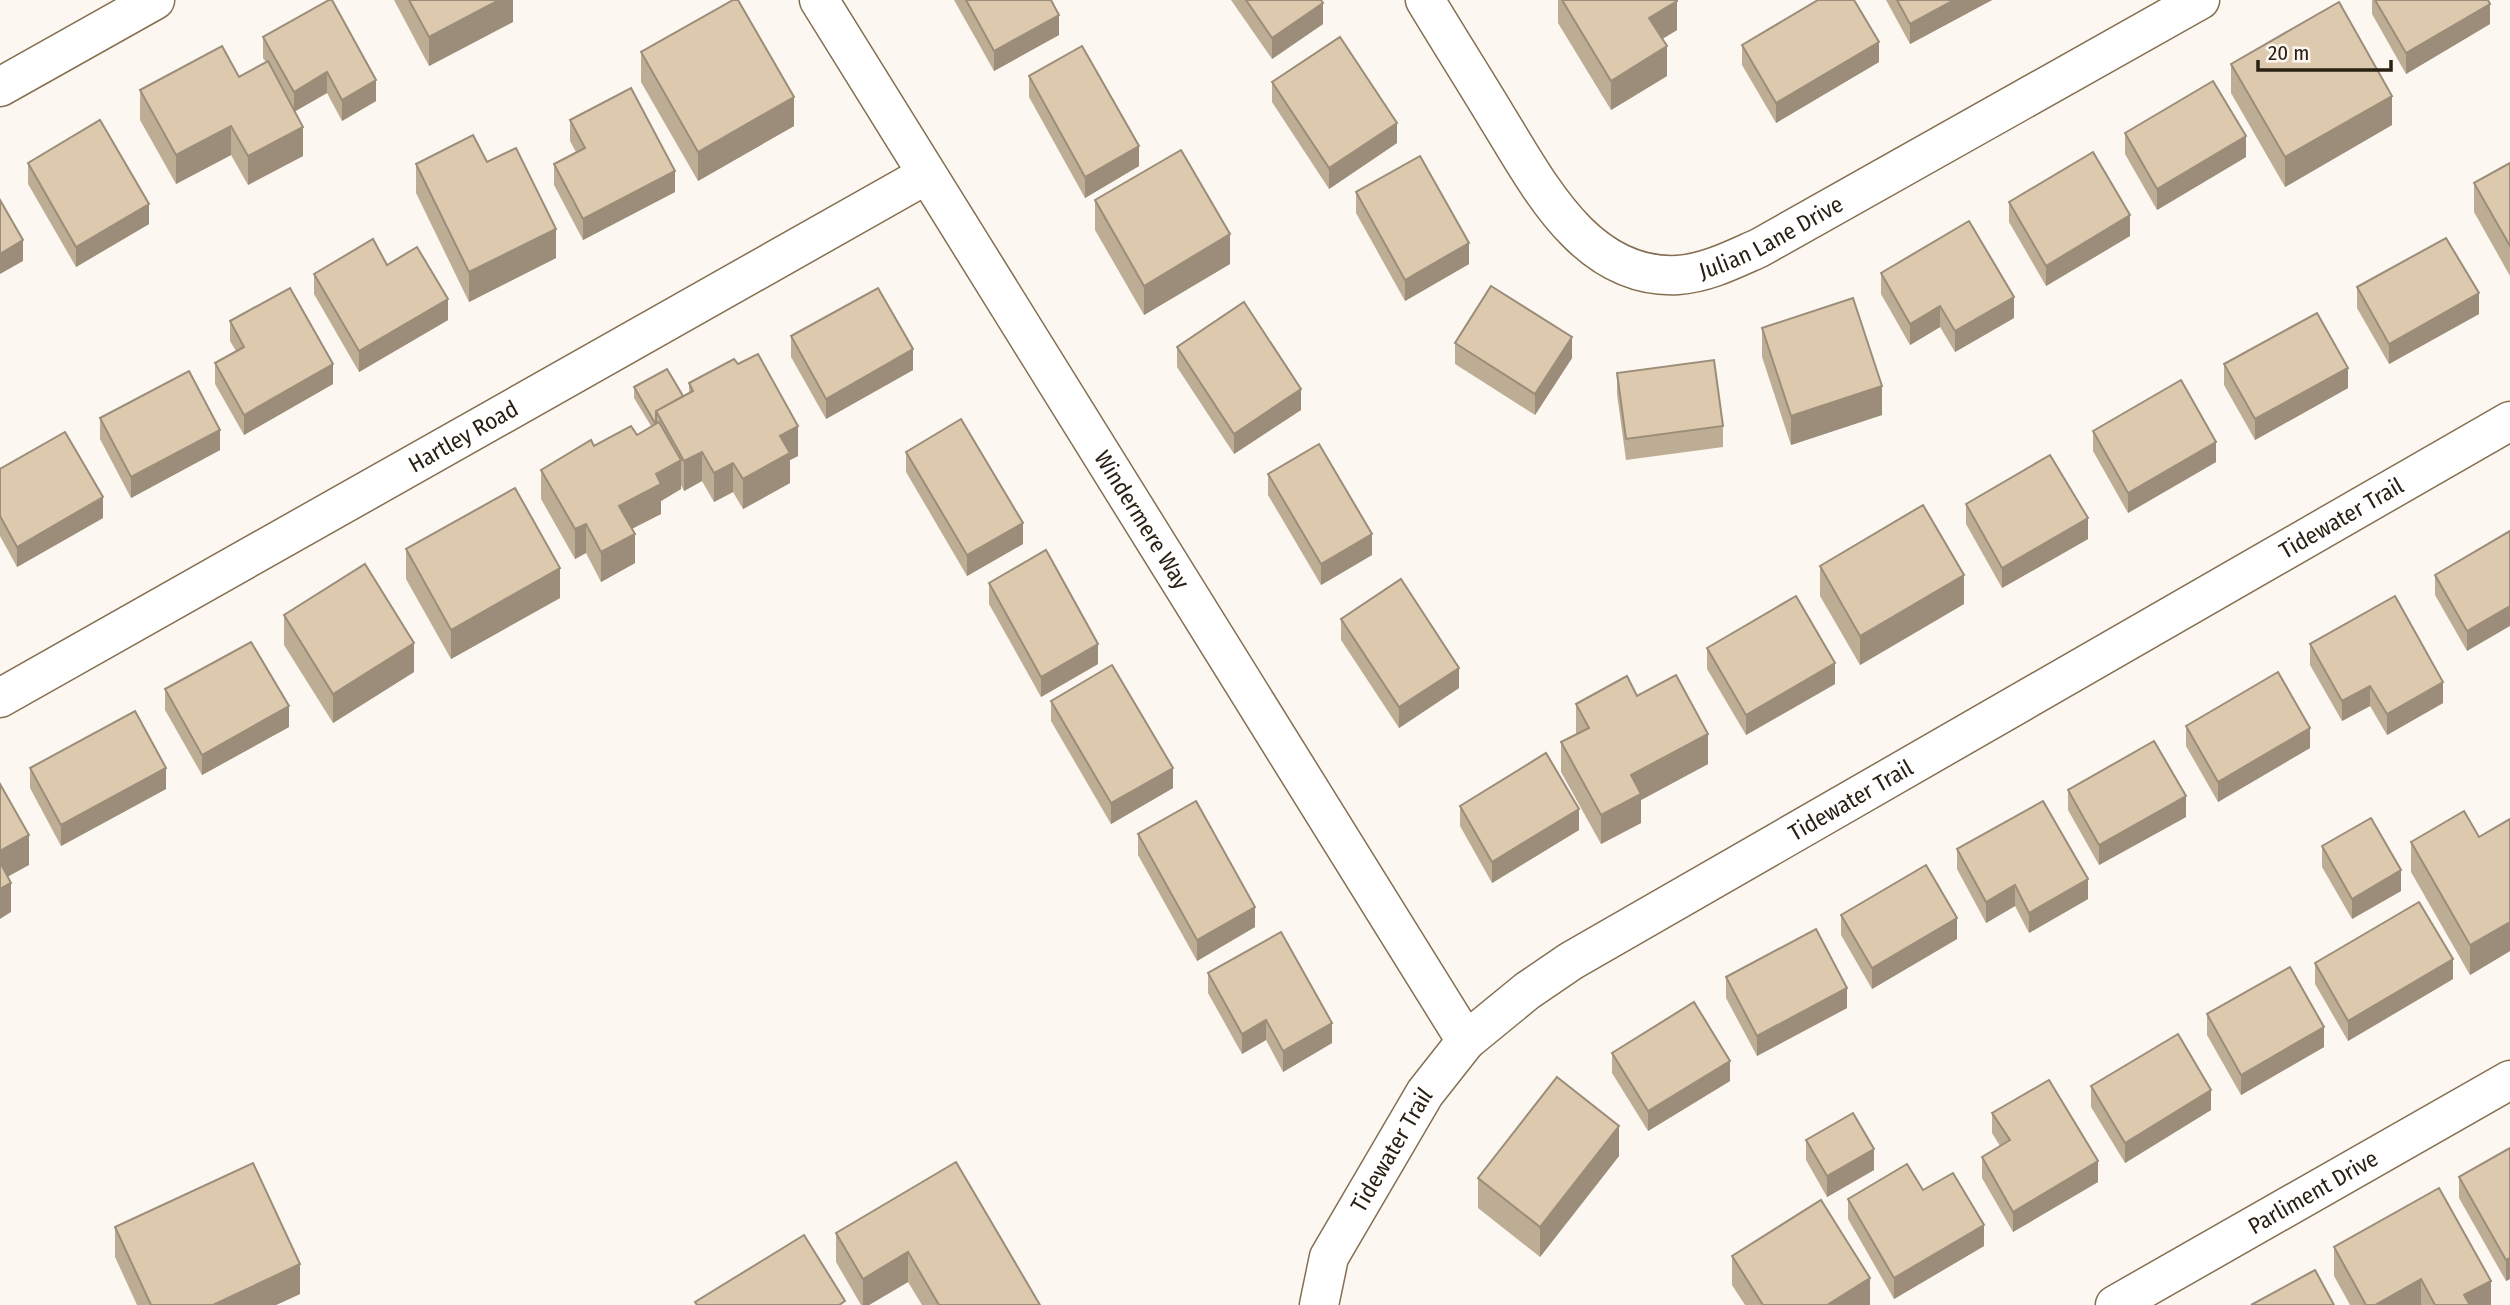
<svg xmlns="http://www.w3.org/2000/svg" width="2510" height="1305" font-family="'Fira Sans Condensed',sans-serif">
<rect width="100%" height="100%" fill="#fcf7f0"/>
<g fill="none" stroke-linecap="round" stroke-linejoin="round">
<g stroke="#856f52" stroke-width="41">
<g id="street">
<path id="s1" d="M819 0 1466 1041"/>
<path id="s2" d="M1425 0C1449 40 1474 79 1498 119 1539 185 1586 280 1678 275 1707 273 1734 259 1759 248L2200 0"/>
<polyline points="0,87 155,0"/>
<path id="s3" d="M0 698 926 175"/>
<path id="s4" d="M1319 1305 1329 1257 1425 1093 1466 1041 1527 991 1571 961 2510 421"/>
<path id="s5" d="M2115 1305 2510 1080"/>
</g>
</g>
<use href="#street" stroke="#fff" stroke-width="38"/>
</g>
<g fill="#bead95">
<polygon points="394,0 513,0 513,22 429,66"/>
<polygon points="954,0 1051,0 1059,35 994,71"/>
<polygon points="1231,0 1321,0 1323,24 1272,59"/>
<polygon points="1558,0 1677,0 1677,30 1662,39 1667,76 1611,110 1558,23"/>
<polygon points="1886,0 1992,0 1910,44"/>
<polygon points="2372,0 2488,0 2490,24 2406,74 2372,14"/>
<polygon points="263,37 376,101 342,121 327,93 295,111 303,156 248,185 231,155 176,184 140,120 140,90 239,77 266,62 263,58"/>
<polygon points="1742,45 1879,62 1776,123 1742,65"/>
<polygon points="641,52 794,126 698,181 641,82"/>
<polygon points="2231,64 2392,125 2285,187 2231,93"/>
<polygon points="1029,76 1139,166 1085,198 1029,97"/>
<polygon points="1272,82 1397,143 1329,189 1272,102"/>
<polygon points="570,120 675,192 583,240 554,185 554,164 576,152 570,141"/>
<polygon points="2125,133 2246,157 2157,210 2125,154"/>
<polygon points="487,162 556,258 469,302 416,193 416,164"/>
<polygon points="28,163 149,224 76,267 28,184"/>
<polygon points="2510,163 2510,276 2474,212 2474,183"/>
<polygon points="1356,192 1469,264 1405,301 1356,213"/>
<polygon points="1095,200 1230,264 1144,315 1095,230"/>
<polygon points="2009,202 2130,236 2046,286 2009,222"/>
<polygon points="1881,273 2014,318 1955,352 1940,327 1910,345 1881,294"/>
<polygon points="314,274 448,320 359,372 314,294"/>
<polygon points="2357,287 2479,314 2389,364 2357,308"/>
<polygon points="230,321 333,384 244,435 215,384 215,363 236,351 230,341"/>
<polygon points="1762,328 1882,415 1791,445 1762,357"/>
<polygon points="791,336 913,370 826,419 791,357"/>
<polygon points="1455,343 1572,358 1535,415 1455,364"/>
<polygon points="1177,347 1301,410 1234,454 1177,367"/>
<polygon points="2224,364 2348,388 2255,440 2224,385"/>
<polygon points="1617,373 1723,426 1723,447 1626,460 1617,394"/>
<polygon points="689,383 798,456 790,460 790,483 743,509 733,492 714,502 702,481 684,491 681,485 681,489 661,501 661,514 632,529 635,563 601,582 586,553 575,559 541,499 541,470 637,435 651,426 634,398 634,387 683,396 689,393"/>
<polygon points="100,418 220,450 131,498 100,439"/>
<polygon points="2093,431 2216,462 2128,513 2093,451"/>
<polygon points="906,452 1023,544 967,576 906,472"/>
<polygon points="0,469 103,518 17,567 0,536"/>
<polygon points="1268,474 1372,555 1321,585 1268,495"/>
<polygon points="1966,504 2088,539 2002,588 1966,524"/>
<polygon points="2510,531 2467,651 2435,595 2435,575"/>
<polygon points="406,549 560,598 451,659 406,579"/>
<polygon points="1820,566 1964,604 1860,665 1820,596"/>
<polygon points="989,583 1098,664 1041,697 989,604"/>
<polygon points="284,615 414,672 333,723 284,645"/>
<polygon points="1341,619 1459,688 1399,728 1341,640"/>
<polygon points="2310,644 2443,703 2387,735 2370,706 2342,721 2310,665"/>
<polygon points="1707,648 1835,684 1746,735 1707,669"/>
<polygon points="165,689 289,727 202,775 165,710"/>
<polygon points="1637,696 1708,764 1641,800 1641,823 1601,844 1561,772 1561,742 1576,734 1576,704"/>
<polygon points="1051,701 1173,788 1111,824 1051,721"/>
<polygon points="2186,726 2310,748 2218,802 2186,746"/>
<polygon points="30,768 166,789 61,846 30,788"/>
<polygon points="2068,790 2186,817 2099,865 2068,810"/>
<polygon points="1460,806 1579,830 1492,883 1460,826"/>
<polygon points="2510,819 2510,951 2470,975 2411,872 2411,842 2479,837"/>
<polygon points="1138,834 1255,927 1197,961 1138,855"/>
<polygon points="2322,846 2401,891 2352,919 2322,867"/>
<polygon points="1957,849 2088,899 2029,933 2015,906 1986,923 1957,869"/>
<polygon points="1841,915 1957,939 1872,989 1841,935"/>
<polygon points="2315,963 2453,979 2348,1041 2315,984"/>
<polygon points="1208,973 1332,1043 1283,1072 1266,1040 1242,1054 1208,993"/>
<polygon points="1726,977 1847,1008 1757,1056 1726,998"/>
<polygon points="2207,1014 2324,1047 2241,1095 2207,1035"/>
<polygon points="1612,1053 1730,1081 1648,1131 1612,1073"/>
<polygon points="2091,1086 2211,1110 2125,1163 2091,1107"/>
<polygon points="1992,1113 2098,1182 2013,1232 1982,1178 1982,1157 2000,1146 1992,1133"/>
<polygon points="1806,1140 1874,1170 1827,1197 1806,1160"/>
<polygon points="2510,1148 2510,1279 2506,1281 2459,1198 2459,1177"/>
<polygon points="1619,1156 1540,1257 1478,1208 1478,1178"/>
<polygon points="956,1162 1040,1305 922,1305 908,1282 869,1305 861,1305 836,1262 836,1233"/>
<polygon points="1923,1190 1984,1246 1894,1299 1848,1219 1848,1199"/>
<polygon points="115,1227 300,1294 276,1305 137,1305 115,1257"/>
<polygon points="2334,1247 2491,1305 2350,1305 2334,1276"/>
<polygon points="1732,1256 1870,1305 1745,1305 1732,1285"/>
</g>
<g fill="#9b8d79">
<polygon points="499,0 513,0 513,22 429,66 429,37"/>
<polygon points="1954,0 1992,0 1910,44 1910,24"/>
<polygon points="1677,1 1677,30 1649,47 1649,18"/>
<polygon points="1323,3 1323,24 1272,59 1272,38"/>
<polygon points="2490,4 2490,24 2406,74 2406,53"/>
<polygon points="1059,15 1059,35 994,71 994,51"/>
<polygon points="1879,42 1879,62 1776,123 1776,103"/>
<polygon points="1667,46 1667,76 1611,110 1611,81"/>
<polygon points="327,72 327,93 294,112 294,92"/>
<polygon points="376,80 376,101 342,121 342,100"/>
<polygon points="2392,96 2392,125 2285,187 2285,157"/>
<polygon points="794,97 794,126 698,181 698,152"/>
<polygon points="1397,123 1397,143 1329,189 1329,168"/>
<polygon points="231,126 231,155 176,184 176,155"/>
<polygon points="303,127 303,156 248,185 248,156"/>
<polygon points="2246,136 2246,157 2157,210 2157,189"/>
<polygon points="1139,146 1139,166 1085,198 1085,177"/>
<polygon points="675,171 675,192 583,240 583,219"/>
<polygon points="149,204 149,224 76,267 76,247"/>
<polygon points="2130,215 2130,236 2046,286 2046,266"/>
<polygon points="556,229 556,258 469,302 469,272"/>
<polygon points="1230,234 1230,264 1144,315 1144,286"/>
<polygon points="23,240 23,261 0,274 0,254"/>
<polygon points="1469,243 1469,264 1405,301 1405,280"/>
<polygon points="2479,293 2479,314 2389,364 2389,344"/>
<polygon points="2014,297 2014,318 1955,352 1955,331"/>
<polygon points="448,299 448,320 359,372 359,351"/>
<polygon points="1940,306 1940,327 1910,345 1910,324"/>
<polygon points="1572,337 1572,358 1535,415 1535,394"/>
<polygon points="913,349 913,370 826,419 826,399"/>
<polygon points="333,364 333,384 244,435 244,415"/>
<polygon points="2348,368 2348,388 2255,440 2255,419"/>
<polygon points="1882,386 1882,415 1791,445 1791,416"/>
<polygon points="1301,389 1301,410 1234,454 1234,434"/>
<polygon points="798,426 798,456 790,460 790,483 743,509 743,479 780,436"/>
<polygon points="220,430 220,450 131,498 131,477"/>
<polygon points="2216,442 2216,462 2128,513 2128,493"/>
<polygon points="702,452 702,481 684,491 684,461"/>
<polygon points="681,460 681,489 661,501 661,514 619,535 619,506 656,474"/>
<polygon points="733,463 733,492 714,502 714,473"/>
<polygon points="103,497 103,518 17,567 17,547"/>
<polygon points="2088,518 2088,539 2002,588 2002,568"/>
<polygon points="1023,523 1023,544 967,576 967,555"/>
<polygon points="586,524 586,553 575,559 575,529"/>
<polygon points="635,534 635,563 601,582 601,552"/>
<polygon points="1372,534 1372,555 1321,585 1321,564"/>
<polygon points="560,568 560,598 451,659 451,630"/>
<polygon points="1964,575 1964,604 1860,665 1860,636"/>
<polygon points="2510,606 2510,626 2467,651 2467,631"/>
<polygon points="414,643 414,672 333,723 333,694"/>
<polygon points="1098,644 1098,664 1041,697 1041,677"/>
<polygon points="1835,663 1835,684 1746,735 1746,715"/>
<polygon points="1459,668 1459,688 1399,728 1399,707"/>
<polygon points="2443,682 2443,703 2387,735 2387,714"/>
<polygon points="2370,686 2370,706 2342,721 2342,701"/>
<polygon points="289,706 289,727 202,775 202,755"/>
<polygon points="2310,728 2310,748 2218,802 2218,782"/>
<polygon points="1708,734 1708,764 1641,800 1641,823 1601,844 1601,815 1631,775"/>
<polygon points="166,768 166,789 61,846 61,825"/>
<polygon points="1173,768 1173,788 1111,824 1111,803"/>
<polygon points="2186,796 2186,817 2099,865 2099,845"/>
<polygon points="1579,809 1579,830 1492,883 1492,862"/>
<polygon points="29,835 29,865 0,881 0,851"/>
<polygon points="2401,870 2401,891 2352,919 2352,899"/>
<polygon points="2088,879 2088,899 2029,933 2029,913"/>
<polygon points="11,883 11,912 0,919 0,889"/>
<polygon points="2015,885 2015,906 1986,923 1986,902"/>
<polygon points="1255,907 1255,927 1197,961 1197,940"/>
<polygon points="1957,918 1957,939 1872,989 1872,968"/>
<polygon points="2510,922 2510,951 2470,975 2470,945"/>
<polygon points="2453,959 2453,979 2348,1041 2348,1021"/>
<polygon points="1847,988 1847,1008 1757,1056 1757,1036"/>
<polygon points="1266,1020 1266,1040 1242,1054 1242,1034"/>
<polygon points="1332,1023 1332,1043 1283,1072 1283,1051"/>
<polygon points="2324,1027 2324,1047 2241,1095 2241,1075"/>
<polygon points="1730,1061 1730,1081 1648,1131 1648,1111"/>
<polygon points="2211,1090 2211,1110 2125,1163 2125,1143"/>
<polygon points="1619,1126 1619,1156 1540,1257 1540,1227"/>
<polygon points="1874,1149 1874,1170 1827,1197 1827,1176"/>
<polygon points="2098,1161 2098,1182 2013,1232 2013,1212"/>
<polygon points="1984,1225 1984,1246 1894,1299 1894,1278"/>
<polygon points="908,1252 908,1282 869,1305 863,1305 863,1279"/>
<polygon points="2510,1258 2510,1279 2506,1281 2506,1260"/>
<polygon points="300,1264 300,1294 276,1305 213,1305"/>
<polygon points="1870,1278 1870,1305 1827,1305"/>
<polygon points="2421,1279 2421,1305 2375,1305"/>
<polygon points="2491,1281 2491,1305 2464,1305 2464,1295"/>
</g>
<g fill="#ddc9ad" stroke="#9b8d79" stroke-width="2">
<polygon points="329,0 332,0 376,80 342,100 327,72 294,92 263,37"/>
<polygon points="409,0 499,0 429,37"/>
<polygon points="733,0 738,0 794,97 698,152 641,52"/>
<polygon points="966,0 1051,0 1059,15 994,51"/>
<polygon points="1246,0 1321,0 1323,3 1272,38"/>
<polygon points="1562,0 1677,0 1677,1 1649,18 1667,46 1611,81"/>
<polygon points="1818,0 1854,0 1879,42 1776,103 1742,45"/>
<polygon points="1897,0 1954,0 1910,24"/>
<polygon points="2375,0 2488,0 2490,4 2406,53"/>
<polygon points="2339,2 2392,96 2285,157 2231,64"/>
<polygon points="1340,37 1397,123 1329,168 1272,82"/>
<polygon points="222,46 239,77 268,61 303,127 248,156 231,126 176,155 140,90"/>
<polygon points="1082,46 1139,146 1085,177 1029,76"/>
<polygon points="2213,81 2246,136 2157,189 2125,133"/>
<polygon points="631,88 675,171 583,219 554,164 585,148 570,120"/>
<polygon points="100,120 149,204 76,247 28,163"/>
<polygon points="473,135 487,162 516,148 556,229 469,272 416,164"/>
<polygon points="1181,150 1230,234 1144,286 1095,200"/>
<polygon points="2093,152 2130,215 2046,266 2009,202"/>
<polygon points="1420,156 1469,243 1405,280 1356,192"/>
<polygon points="2510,163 2510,246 2474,183"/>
<polygon points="0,200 23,240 0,254"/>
<polygon points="1969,221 2014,297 1955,331 1940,306 1910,324 1881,273"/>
<polygon points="2446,238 2479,293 2389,344 2357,287"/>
<polygon points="373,239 387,265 417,247 448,299 359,351 314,274"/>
<polygon points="1491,286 1572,337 1535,394 1455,343"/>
<polygon points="290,288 333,364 244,415 215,363 244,347 230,321"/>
<polygon points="878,288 913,349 826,399 791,336"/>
<polygon points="1853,298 1882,386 1791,416 1762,328"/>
<polygon points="1244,302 1301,389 1234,434 1177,347"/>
<polygon points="2317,313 2348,368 2255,419 2224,364"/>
<polygon points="758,354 798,426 780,436 790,453 743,479 733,463 714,473 702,452 684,461 656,411 693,391 689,383 734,359 738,364"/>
<polygon points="1714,360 1723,426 1626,439 1617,373"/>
<polygon points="667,369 683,396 656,411 656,422 655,423 634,387"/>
<polygon points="189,371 220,430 131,477 100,418"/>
<polygon points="2181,380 2216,442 2128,493 2093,431"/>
<polygon points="961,419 1023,523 967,555 906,452"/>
<polygon points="659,422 681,460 656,474 661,484 619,506 635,534 601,552 586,524 575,529 541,470 591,440 594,446 631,426 637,435"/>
<polygon points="65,432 103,497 17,547 0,516 0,469"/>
<polygon points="1319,444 1372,534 1321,564 1268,474"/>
<polygon points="2050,455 2088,518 2002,568 1966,504"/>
<polygon points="515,488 560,568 451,630 406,549"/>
<polygon points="1923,505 1964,575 1860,636 1820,566"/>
<polygon points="2510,531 2510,606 2467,631 2435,575"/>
<polygon points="1046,550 1098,644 1041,677 989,583"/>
<polygon points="365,564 414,643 333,694 284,615"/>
<polygon points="1401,579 1459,668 1399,707 1341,619"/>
<polygon points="1796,596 1835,663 1746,715 1707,648"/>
<polygon points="2395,596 2443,682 2387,714 2370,686 2342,701 2310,644"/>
<polygon points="251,642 289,706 202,755 165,689"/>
<polygon points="1112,665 1173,768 1111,803 1051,701"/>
<polygon points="2278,672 2310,728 2218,782 2186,726"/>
<polygon points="1676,675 1708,734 1631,775 1641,794 1601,815 1561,742 1589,728 1576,704 1627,676 1637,696"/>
<polygon points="135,711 166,768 61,825 30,768"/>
<polygon points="2154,741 2186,796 2099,845 2068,790"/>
<polygon points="1546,753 1579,809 1492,862 1460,806"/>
<polygon points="0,784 29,835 0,851"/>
<polygon points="1196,801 1255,907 1197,940 1138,834"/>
<polygon points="2043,801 2088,879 2029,913 2015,885 1986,902 1957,849"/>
<polygon points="2464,811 2479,837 2510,819 2510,922 2470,945 2411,842"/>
<polygon points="2371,818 2401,870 2352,899 2322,846"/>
<polygon points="0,862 11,883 0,889"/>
<polygon points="1926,865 1957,918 1872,968 1841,915"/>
<polygon points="2419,902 2453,959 2348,1021 2315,963"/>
<polygon points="1816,929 1847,988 1757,1036 1726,977"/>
<polygon points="1281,932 1332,1023 1283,1051 1266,1020 1242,1034 1208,973"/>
<polygon points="2290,967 2324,1027 2241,1075 2207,1014"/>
<polygon points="1694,1002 1730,1061 1648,1111 1612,1053"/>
<polygon points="2178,1034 2211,1090 2125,1143 2091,1086"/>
<polygon points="1557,1077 1619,1126 1540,1227 1478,1178"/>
<polygon points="2049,1080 2098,1161 2013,1212 1982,1157 2010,1140 1992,1113"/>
<polygon points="1853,1113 1874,1149 1827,1176 1806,1140"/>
<polygon points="2510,1148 2510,1258 2506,1260 2459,1177"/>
<polygon points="956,1162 1040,1305 939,1305 908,1252 863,1279 836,1233"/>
<polygon points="253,1163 300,1264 213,1305 151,1305 115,1227"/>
<polygon points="1907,1164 1923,1190 1953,1173 1984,1225 1894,1278 1848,1199"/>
<polygon points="2439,1188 2491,1281 2464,1295 2470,1305 2435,1305 2421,1279 2375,1305 2366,1305 2334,1247"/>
<polygon points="1821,1200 1870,1278 1827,1305 1763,1305 1732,1256"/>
<polygon points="804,1235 845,1301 839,1305 697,1305 695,1302"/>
<polygon points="2315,1270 2334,1305 2251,1305"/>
</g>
<g text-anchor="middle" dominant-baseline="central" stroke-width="7" stroke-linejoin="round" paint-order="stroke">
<g font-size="23" fill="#2a2115" stroke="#fcf7f0">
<text stroke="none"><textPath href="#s2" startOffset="492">Julian Lane Drive</textPath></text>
<text stroke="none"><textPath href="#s3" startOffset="532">Hartley Road</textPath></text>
<text stroke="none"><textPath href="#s4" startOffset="1326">Tidewater Trail</textPath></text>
<text stroke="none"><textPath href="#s1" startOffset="612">Windermere Way</textPath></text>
<text stroke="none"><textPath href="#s4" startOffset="760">Tidewater Trail</textPath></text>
<text stroke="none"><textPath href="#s4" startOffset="173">Tidewater Trail</textPath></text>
<text stroke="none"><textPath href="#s5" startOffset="228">Parliment Drive</textPath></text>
</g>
</g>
<path d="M2258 60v10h133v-10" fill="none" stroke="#2a2115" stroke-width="3.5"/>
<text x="2268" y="60" font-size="21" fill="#2a2115" stroke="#fcf7f0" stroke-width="5" paint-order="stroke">20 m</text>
</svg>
